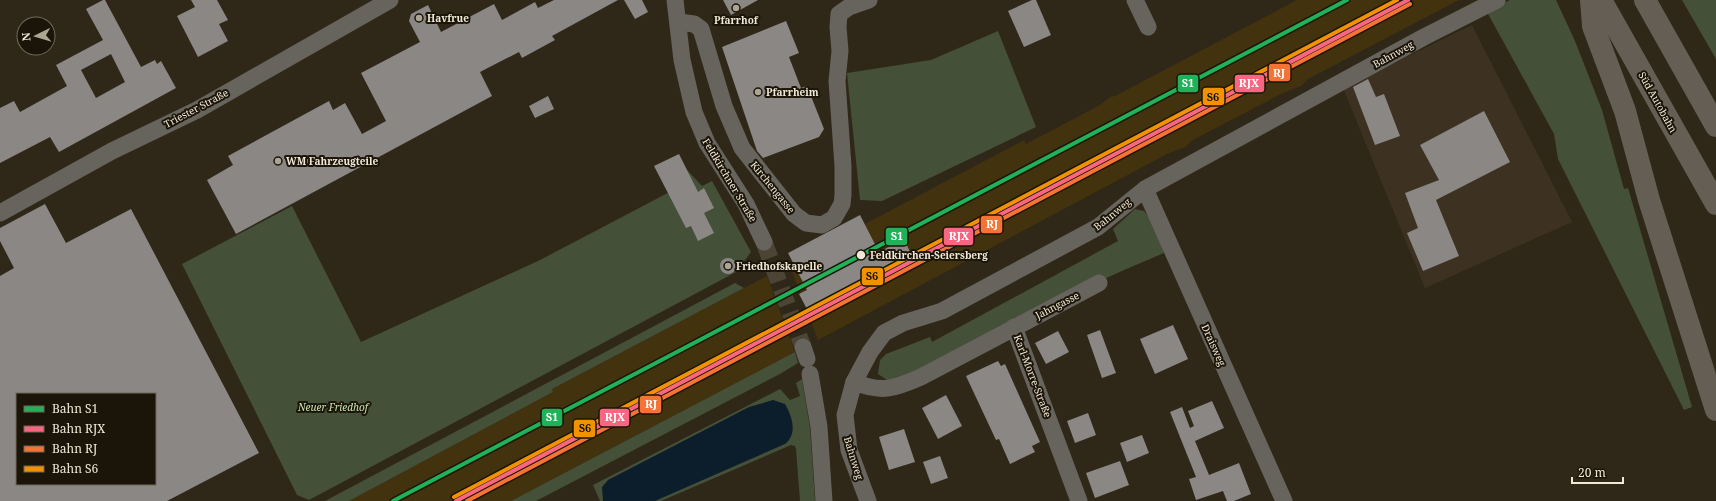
<svg xmlns="http://www.w3.org/2000/svg" width="1716" height="501" font-family="'Noto Serif',serif">
<rect width="100%" height="100%" fill="#2f2818"/>
<polygon fill="#3d3222" points="1472,25 1572,222 1425,288 1343,88"/>
<g fill="#42320e">
<polygon points="1297,0 1459,0 1308,79 1301,86 1283,93 1191,141 1186,147 1169,153 818,340 789,264 1024,140 1026,144 1100,105 1110,97 1115,96"/>
<polygon points="767,276 795,352 511,501 349,501 553,392 552,389"/>
</g>
<g fill="#455038">
<polygon points="1510,0 1556,0 1575,41 1602,110 1624,189 1628,188 1692,407 1684,410 1558,159 1554,134 1487,12"/>
<polygon points="1682,0 1716,0 1716,59"/>
<polygon points="998,31 1036,127 882,201 860,200 847,73 931,60"/>
<polygon points="687,170 702,186 712,181 751,252 736,272 309,500 297,495 182,264 292,206 361,342 540,260 683,185"/>
<path d="M1135 209 1144 211 1154 224 1164 253C1075 290 990 333 905 378L890 382 878 374 880 360 886 354 930 337 932 342 1118 241 1113 229Z"/>
<polygon points="735,283 744,288 552,389 553,392 349,501 325,501"/>
<polygon points="795,352 798,363 780,374 536,501 511,501"/>
<polygon points="802,379 810,428 815,501 800,501 796,449 795,446 791,445 661,501 600,501 593,485 780,389 790,400 800,396 796,383"/>
</g>
<path fill="#0c1d2c" d="M773 400 785 404C792 416 798 434 785 444L655 501H603L602 487 608 480 749 407Z"/>
<g fill="#8a8785" fill-rule="evenodd">
<path d="M103 0H105L141 67 155 60 157 64 161 61 176 88 59 152 50 137 0 163V108L14 101 20 112 67 86 56 65 103 40 86 9ZM111 54 125 82 96 98 81 70Z"/>
<polygon points="191,0 217,0 228,20 219,24 228,41 198,57 177,16 195,7"/>
<polygon points="554,0 618,0 552,36 555,40 522,58 519,52 480,72 492,96 236,234 207,180 233,165 228,156 329,101 333,110 345,103 362,134 386,121 361,73 420,42 409,21 411,14 428,5 441,32 494,4 502,20 535,2 538,8"/>
<polygon points="624,0 642,0 648,12 635,19"/>
<polygon points="723,0 758,0 731,15"/>
<polygon points="1032,0 1036,0 1051,35 1024,47 1008,11"/>
<polygon points="786,21 799,53 789,57 801,88 807,86 824,129 819,137 763,158 757,151 722,47"/>
<polygon points="1368,79 1376,97 1384,94 1400,136 1375,145 1353,87"/>
<polygon points="548,96 554,109 535,118 529,106"/>
<polygon points="1484,111 1510,162 1436,200 1459,256 1423,271 1407,233 1418,228 1405,193 1439,180 1420,145"/>
<polygon points="679,154 698,192 704,188 714,208 704,213 714,233 698,241 691,226 686,228 654,166"/>
<path d="M45 204 66 243 131 209 259 453 167 501H0V276L14 268 0 241V228ZM17 394H155V484H17Z"/>
<polygon points="860,215 879,252 904,239 912,256 808,311 799,294 807,290 788,253"/>
<circle cx="728" cy="266" r="8"/>
<polygon points="1173,325 1188,359 1155,374 1140,339"/>
<polygon points="1100,330 1116,373 1102,378 1087,335"/>
<polygon points="1058,331 1069,352 1046,364 1035,343"/>
<polygon points="998,361 1001,366 1005,364 1040,442 1032,446 1035,452 1010,464 999,439 996,440 966,376"/>
<polygon points="946,395 962,426 938,439 922,408"/>
<polygon points="1212,401 1224,428 1195,441 1209,475 1239,463 1251,494 1234,501 1227,501 1223,491 1196,500 1189,479 1196,477 1170,412 1182,407 1190,428 1194,426 1188,411"/>
<polygon points="1088,413 1096,435 1075,443 1067,421"/>
<polygon points="904,429 915,462 889,470 879,437"/>
<polygon points="1142,435 1149,453 1127,462 1120,443"/>
<polygon points="940,456 948,478 931,484 923,462"/>
<polygon points="1120,461 1129,485 1095,498 1086,473"/>
</g>
<g fill="none" stroke-linecap="round" stroke-linejoin="round">
<polyline stroke="#4c4535" stroke-width="17" stroke-dasharray="17 8" stroke-linecap="butt" points="764,242 803,347"/>
<g stroke="#67635d" stroke-width="17">
<polyline points="675,0 682,60 694,112 707,143 746,204 764,242"/>
<polyline points="1135,0 1148,27"/>
<polyline points="679,22 694,24 701,29 724,106 742,148 794,214 806,223 822,225 834,218 842,204 843,195 843,166 837,81 840,51 838,27 839,14 849,7 869,0"/>
<polyline points="1145,189 1284,501"/>
<polyline points="0,213 112,151 197,110 390,0"/>
<polyline points="1014,327 1079,501"/>
<polyline points="803,347 807,359"/>
<polyline points="810,374 819,427 824,501"/>
<path d="M854 382C881 393 894 389 921 377L1099 283"/>
<polyline points="868,501 849,450 845,415 854,382 870,352 884,333 903,323 942,311 1098,227 1145,189 1424,37 1497,0"/>
</g>
<g stroke="#655e54" stroke-width="22">
<polyline points="1591,0 1593,26 1625,111 1649,200 1716,410"/>
<polyline points="1601,0 1716,204"/>
<polyline points="1645,0 1716,126"/>
</g>
<g stroke="#1b1509" stroke-width="7">
<polyline id="rail-1" points="393,501 1347,0"/>
</g>
<g stroke="#1b1509" stroke-width="7">
<polyline id="rail-2" points="456,501 1408,0"/>
</g>
<g stroke="#1b1509" stroke-width="7">
<polyline id="rail-3" points="467,501 1410,4"/>
</g>
<g stroke="#1b1509" stroke-width="7">
<polyline id="rail-4" points="454,497 1397,0"/>
</g>
<use href="#rail-1" stroke="#20b258" stroke-width="4"/>
<use href="#rail-2" stroke="#fa6682" stroke-width="4"/>
<use href="#rail-3" stroke="#f57335" stroke-width="4"/>
<use href="#rail-4" stroke="#f39200" stroke-width="4"/>
</g>
<g fill="#ada594" stroke="#1b1509" stroke-width="1.5">
<circle cx="736" cy="8" r="4"/>
<circle cx="419" cy="18" r="4"/>
<circle cx="758" cy="92" r="4"/>
<circle cx="278" cy="161" r="4"/>
<circle cx="728" cy="266" r="4"/>
</g>
<circle fill="#f1e8d7" stroke="#1b1509" stroke-width="1.5" cx="861" cy="255" r="5"/>
<g text-anchor="middle" dominant-baseline="central" stroke-width="4" stroke-linejoin="round" paint-order="stroke">
<g font-size="10" font-weight="bold" fill="#f1e8d7" stroke="#1b1509" text-anchor="start">
<text x="427" y="18">Havfrue</text>
<text x="736" y="20" text-anchor="middle">Pfarrhof</text>
<text x="766" y="92">Pfarrheim</text>
<text x="286" y="161">WM Fahrzeugteile</text>
<text x="736" y="266">Friedhofskapelle</text>
</g>
<g font-size="10" fill="#f1e8d7" stroke="#1b1509">
<text transform="translate(1393 54) rotate(-29)">Bahnweg</text>
<text transform="translate(1658 102) rotate(61)">Süd Autobahn</text>
<text transform="translate(196 108) rotate(-28)">Triester Straße</text>
<text transform="translate(730 180) rotate(59)">Feldkirchner Straße</text>
<text transform="translate(773 187) rotate(51)">Kirchengasse</text>
<text transform="translate(1112 214) rotate(-39)">Bahnweg</text>
<text transform="translate(1057 305) rotate(-27)">Jahngasse</text>
<text transform="translate(1214 345) rotate(66)">Draisweg</text>
<text transform="translate(1033 376) rotate(69)">Karl-Morre-Straße</text>
<text transform="translate(854 458) rotate(73)">Bahnweg</text>
</g>
<g font-size="10" font-weight="bold" fill="#f1e8d7" stroke="#1b1509" text-anchor="start">
<text x="870" y="255">Feldkirchen-Seiersberg</text>
</g>
<g font-size="10" font-style="italic" fill="#c6e2b0" stroke="#1b1509">
<text x="333" y="407">Neuer Friedhof</text>
</g>
</g>
<g stroke="#1b1509" stroke-width="1.5">
<rect x="1268" y="63" width="23" height="19" rx="4" fill="#f57335"/>
<rect x="1234" y="74" width="31" height="19" rx="4" fill="#fa6682"/>
<rect x="1177" y="74" width="22" height="19" rx="4" fill="#20b258"/>
<rect x="1202" y="87" width="23" height="19" rx="4" fill="#f39200"/>
<rect x="980" y="215" width="23" height="19" rx="4" fill="#f57335"/>
<rect x="943" y="227" width="31" height="19" rx="4" fill="#fa6682"/>
<rect x="885" y="227" width="23" height="19" rx="4" fill="#20b258"/>
<rect x="861" y="267" width="23" height="19" rx="4" fill="#f39200"/>
<rect x="639" y="395" width="23" height="19" rx="4" fill="#f57335"/>
<rect x="541" y="408" width="22" height="19" rx="4" fill="#20b258"/>
<rect x="599" y="408" width="31" height="19" rx="4" fill="#fa6682"/>
<rect x="573" y="419" width="23" height="19" rx="4" fill="#f39200"/>
</g>
<g font-size="11" text-anchor="middle" font-weight="bold" fill="#fff">
<text x="1279" y="77">RJ</text>
<text x="1249" y="87">RJX</text>
<text x="1188" y="87">S1</text>
<text x="992" y="228">RJ</text>
<text x="959" y="240">RJX</text>
<text x="897" y="240">S1</text>
<text x="651" y="408">RJ</text>
<text x="552" y="421">S1</text>
<text x="615" y="421">RJX</text>
</g>
<g font-size="11" text-anchor="middle" font-weight="bold" fill="#111">
<text x="1213" y="101">S6</text>
<text x="872" y="280">S6</text>
<text x="585" y="432">S6</text>
</g>
<rect x="16" y="393" width="140" height="92" fill="#1b1509" stroke="#71695b"/>
<rect x="24" y="406" width="20" height="6" fill="#20b258" stroke="#71695b"/>
<text x="52" y="413" font-size="12" fill="#f1e8d7">Bahn S1</text>
<rect x="24" y="426" width="20" height="6" fill="#fa6682" stroke="#71695b"/>
<text x="52" y="433" font-size="12" fill="#f1e8d7">Bahn RJX</text>
<rect x="24" y="446" width="20" height="6" fill="#f57335" stroke="#71695b"/>
<text x="52" y="453" font-size="12" fill="#f1e8d7">Bahn RJ</text>
<rect x="24" y="466" width="20" height="6" fill="#f39200" stroke="#71695b"/>
<text x="52" y="473" font-size="12" fill="#f1e8d7">Bahn S6</text>
<g transform="translate(36 36) rotate(265)"><circle r="19" fill="#1b1509" stroke="#71695b"/>
<path d="M0-3L7 15L0 10L-7 15Z" fill="#ada594"/>
<text y="-6" font-size="11" font-weight="bold" text-anchor="middle" fill="#f1e8d7">N</text>
</g>
<path d="M1572 477v6h51v-6" fill="none" stroke="#f1e8d7" stroke-width="2"/>
<text x="1578" y="477" font-size="12" fill="#f1e8d7" stroke="#1b1509" stroke-width="3" paint-order="stroke">20 m</text>
</svg>
